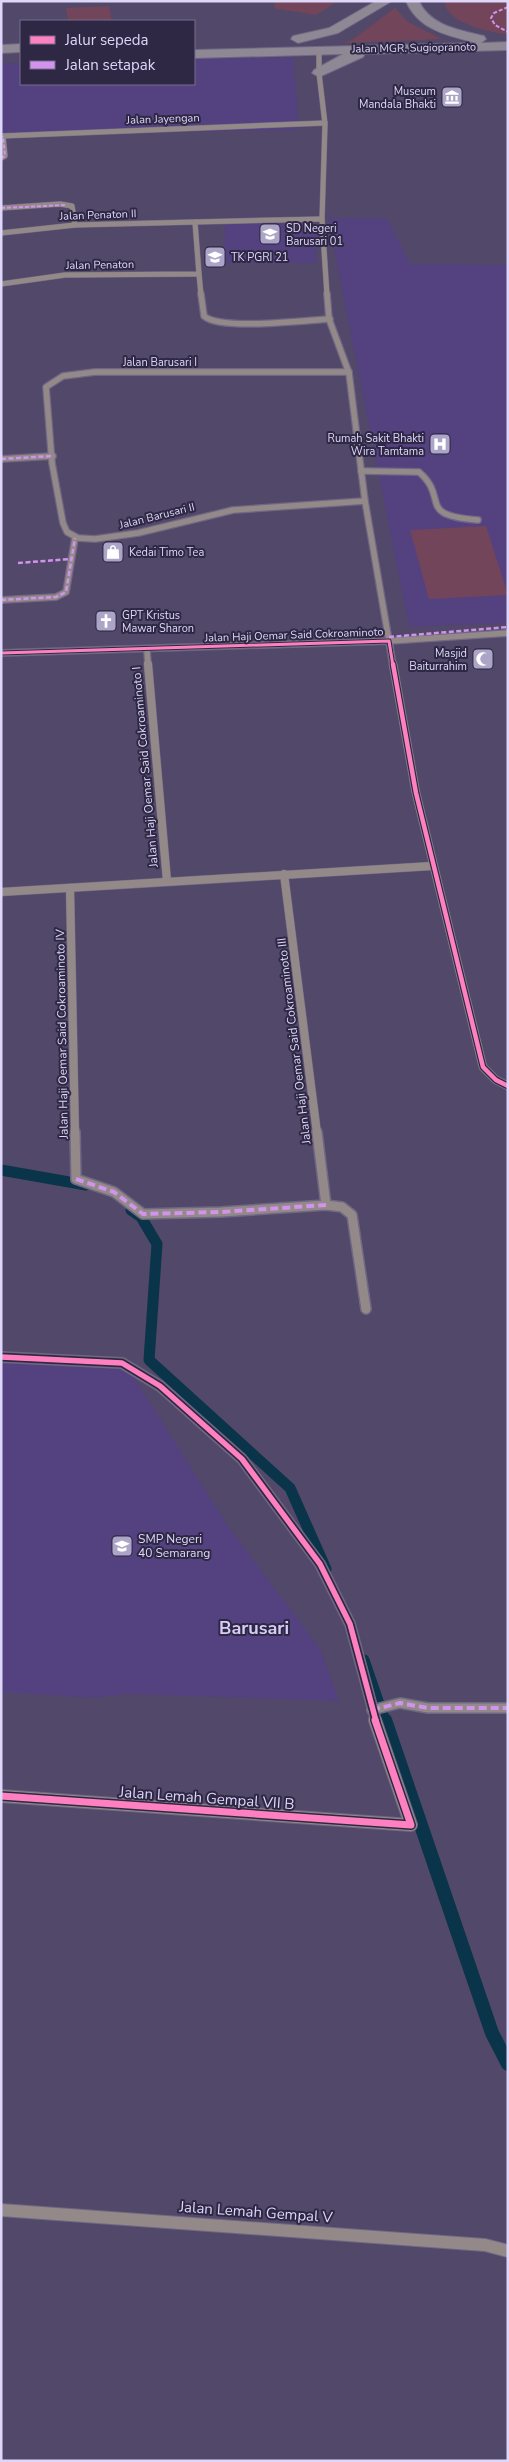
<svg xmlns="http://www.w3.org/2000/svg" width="509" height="2462" font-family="'Nunito Sans',sans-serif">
<rect width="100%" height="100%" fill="#524869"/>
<g fill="#544180">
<polygon points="293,57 299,130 1,134 1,64 21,63 21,84 194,84 194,59"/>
<polygon points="328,218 387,218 410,264 508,265 508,623 409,627"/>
<polygon points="225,223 315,223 317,263 224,263"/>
<polygon points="1,1359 117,1365 130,1371 228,1526 321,1650 339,1701 128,1694 95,1698 1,1692"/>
</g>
<g fill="#73455b">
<polygon points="274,1 338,1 316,15 279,9 275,8"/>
<path d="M444 1H508V35C489 31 448 25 444 1Z"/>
<polygon points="109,6 112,21 68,21 66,8"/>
<polygon points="395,8 408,22 442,39 343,43 352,40"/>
<polygon points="486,526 508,595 429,599 410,530"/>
</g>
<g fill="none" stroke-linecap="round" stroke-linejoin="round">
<g stroke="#0a344a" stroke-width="11">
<polyline points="1,1170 86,1185"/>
<polyline points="131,1210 141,1217 157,1244 149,1360 290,1488 326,1569"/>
<polyline points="364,1660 385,1721"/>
</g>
<polyline stroke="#0a344a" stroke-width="14" points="385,1720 492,2033 508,2064"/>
<g stroke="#6f6784" stroke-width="6">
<g id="minor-far4">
<polyline points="319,51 319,73 325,124 322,219 327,295"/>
<polyline points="1,136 325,123"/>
<polyline points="1,158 5,156 3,136"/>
<polyline points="1,208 60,204 72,206 75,225"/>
<polyline points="1,233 75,225 195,222"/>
<polyline points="199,274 201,295"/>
<polyline points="1,284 65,275 199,274 195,222 322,219"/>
</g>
</g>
<g stroke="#6f6784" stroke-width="8">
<g id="minor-far3">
<path d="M201 294 204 316C220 331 306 320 330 319"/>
<polyline points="327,294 329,319 349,373 365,501 389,641 508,633"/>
<polyline points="349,372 95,372 63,376 46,387 52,463 63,523 67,532 78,538 95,539 138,533 233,510 365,501"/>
<polyline points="1,459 53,456"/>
<path d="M361 471 419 472C450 499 415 515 478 520"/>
<polyline points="1,600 56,597 66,592 75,538"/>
<polyline points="147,650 148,666"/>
<polyline points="1,653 389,641 393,666"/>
</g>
</g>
<g stroke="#6f6784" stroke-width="9">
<g id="minor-far2">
<polyline points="148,664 167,881"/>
<polyline points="393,664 416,793 483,1067 496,1080 508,1086"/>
<polyline points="284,874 317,1133"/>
<polyline points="70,888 75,1133"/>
<polyline points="1,892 432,866"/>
</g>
</g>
<g stroke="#6f6784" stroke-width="12">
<g id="minor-far1">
<polyline points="75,1132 76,1179 114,1192 143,1214 221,1212 326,1205 342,1207 352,1215 366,1309"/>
<polyline points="317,1132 326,1205"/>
<polyline points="1,1357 122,1363 160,1386 242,1459 320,1564 350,1624 376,1721"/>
<polyline points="372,1710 400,1703 428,1708 508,1708"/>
</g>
</g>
<g stroke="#6f6784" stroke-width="14">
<g id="minor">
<polyline points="1,1796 411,1825 375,1720"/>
<polyline points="1,2210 485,2245 508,2251"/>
</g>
</g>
<g stroke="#6f6784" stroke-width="2">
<g id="highway">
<polygon points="376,1 392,1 338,33 298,43 291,39 293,36 329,28"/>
<path d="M406 1H419C430 26 460 30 484 36L486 39 481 43 508 42V50L365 54 363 57 319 77 312 73 314 70 343 54 194 58V50L477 43C449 36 418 30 406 1Z"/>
<polygon points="21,44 21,52 1,53 1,45"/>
</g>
</g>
<use href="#minor-far4" stroke="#938989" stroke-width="5"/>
<use href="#minor-far3" stroke="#938989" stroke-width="5.5"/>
<use href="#minor-far2" stroke="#938989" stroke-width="8"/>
<use href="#minor-far1" stroke="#938989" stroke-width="9"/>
<use href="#minor" stroke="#938989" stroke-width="12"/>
<use href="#highway" fill="#8e8794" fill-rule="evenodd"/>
<g stroke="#d193ec" stroke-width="2" stroke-dasharray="4 2" stroke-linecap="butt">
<polyline points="508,7 494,13 491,18 495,25 508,32"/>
<polyline points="1,158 5,156 3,136"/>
<polyline points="1,208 66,205"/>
</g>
<g stroke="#d193ec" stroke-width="2.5" stroke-dasharray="5 2.5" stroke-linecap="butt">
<polyline points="1,459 53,456"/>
<polyline points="18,563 71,559"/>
<polyline points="1,600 56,597 66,592 75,538"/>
<polyline points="389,637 508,627"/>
</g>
<g stroke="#d193ec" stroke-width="4" stroke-dasharray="8 4" stroke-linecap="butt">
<polyline points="76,1179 114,1192 143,1214 221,1212 326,1205"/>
<polyline points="372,1710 400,1703 428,1708 508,1708"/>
</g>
<g stroke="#2f2844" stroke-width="5">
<polyline id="cycleway-far3" points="1,653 389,641 393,666"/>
</g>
<g stroke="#2f2844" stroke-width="7">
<polyline id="cycleway-far2" points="393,664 416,793 483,1067 496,1080 508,1086"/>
</g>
<g stroke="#2f2844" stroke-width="9">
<polyline id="cycleway-far1" points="1,1357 122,1363 160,1386 242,1459 320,1564 350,1624 376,1721"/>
</g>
<g stroke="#2f2844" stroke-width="10">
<polyline id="cycleway" points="1,1796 411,1825 375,1720"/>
</g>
<use href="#cycleway-far3" stroke="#ff80c0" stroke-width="3"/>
<use href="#cycleway-far2" stroke="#ff80c0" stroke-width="4.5"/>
<use href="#cycleway-far1" stroke="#ff80c0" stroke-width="5.5"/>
<use href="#cycleway" stroke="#ff80c0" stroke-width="7"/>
</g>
<defs>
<g id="museum-square" transform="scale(1.125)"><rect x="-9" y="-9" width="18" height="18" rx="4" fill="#ada5c7" stroke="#2f2844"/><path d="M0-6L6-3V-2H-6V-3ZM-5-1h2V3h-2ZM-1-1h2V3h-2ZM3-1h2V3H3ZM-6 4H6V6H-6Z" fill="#fff"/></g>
<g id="school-square" transform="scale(1.125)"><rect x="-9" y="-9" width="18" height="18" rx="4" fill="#ada5c7" stroke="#2f2844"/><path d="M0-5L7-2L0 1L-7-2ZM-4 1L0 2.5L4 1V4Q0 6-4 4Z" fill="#fff"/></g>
<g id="hospital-square" transform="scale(1.125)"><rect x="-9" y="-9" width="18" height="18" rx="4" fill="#ada5c7" stroke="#2f2844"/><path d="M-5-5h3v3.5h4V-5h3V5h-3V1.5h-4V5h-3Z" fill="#fff"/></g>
<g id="shop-square" transform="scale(1.125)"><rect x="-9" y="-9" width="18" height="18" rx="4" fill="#ada5c7" stroke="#2f2844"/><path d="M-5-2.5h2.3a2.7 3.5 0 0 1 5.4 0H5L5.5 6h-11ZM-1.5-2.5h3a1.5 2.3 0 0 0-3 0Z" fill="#fff"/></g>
<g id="church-square" transform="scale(1.125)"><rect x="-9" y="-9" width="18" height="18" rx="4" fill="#ada5c7" stroke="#2f2844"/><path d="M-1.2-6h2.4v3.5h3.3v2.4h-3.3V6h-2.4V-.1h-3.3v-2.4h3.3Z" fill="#fff"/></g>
<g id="mosque-square" transform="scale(1.125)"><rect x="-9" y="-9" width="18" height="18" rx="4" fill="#ada5c7" stroke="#2f2844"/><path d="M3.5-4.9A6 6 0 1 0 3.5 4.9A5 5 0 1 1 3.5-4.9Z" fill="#fff"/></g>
</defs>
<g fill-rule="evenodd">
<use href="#museum-square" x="452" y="97"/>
<use href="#school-square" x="270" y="234"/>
<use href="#school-square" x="215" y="257"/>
<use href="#hospital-square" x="440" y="444"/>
<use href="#shop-square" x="113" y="552"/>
<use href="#church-square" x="106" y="621"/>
<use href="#mosque-square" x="483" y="659"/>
<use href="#school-square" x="122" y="1546"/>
</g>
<g text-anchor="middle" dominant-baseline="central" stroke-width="4" stroke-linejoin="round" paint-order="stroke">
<g font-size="11" fill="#ded7fa" stroke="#2f2844">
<text transform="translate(414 48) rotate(-1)">Jalan MGR. Sugiopranoto</text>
<text transform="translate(163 119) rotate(-2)">Jalan Jayengan</text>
<text transform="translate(98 215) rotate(-2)">Jalan Penaton II</text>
<text transform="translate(100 265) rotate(-1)">Jalan Penaton</text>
<text x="160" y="362">Jalan Barusari I</text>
<text transform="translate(157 516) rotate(-14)">Jalan Barusari II</text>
<text transform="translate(294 635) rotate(-2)">Jalan Haji Oemar Said Cokroaminoto</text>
</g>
<g font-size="11" fill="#ded7fa" stroke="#2f2844" text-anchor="start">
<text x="436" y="91" text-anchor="end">Museum<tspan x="436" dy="13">Mandala Bhakti</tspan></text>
<text x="286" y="228">SD Negeri<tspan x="286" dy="13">Barusari 01</tspan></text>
<text x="231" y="257">TK PGRI 21</text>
<text x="424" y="438" text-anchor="end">Rumah Sakit Bhakti<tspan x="424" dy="13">Wira Tamtama</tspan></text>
<text x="129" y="552">Kedai Timo Tea</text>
<text x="122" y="615">GPT Kristus<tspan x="122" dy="13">Mawar Sharon</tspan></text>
<text x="467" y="653" text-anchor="end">Masjid<tspan x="467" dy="13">Baiturrahim</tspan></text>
</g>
<g font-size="12" fill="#ded7fa" stroke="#2f2844">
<text transform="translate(145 767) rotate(-95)">Jalan Haji Oemar Said Cokroaminoto I</text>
<text transform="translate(62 1034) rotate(-91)">Jalan Haji Oemar Said Cokroaminoto IV</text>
<text transform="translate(294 1041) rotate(-97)">Jalan Haji Oemar Said Cokroaminoto III</text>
</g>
<g font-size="12" fill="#ded7fa" stroke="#2f2844" text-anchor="start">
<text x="138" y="1539">SMP Negeri<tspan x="138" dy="14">40 Semarang</tspan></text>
</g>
<g font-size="15" fill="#ded7fa" stroke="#2f2844">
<text transform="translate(207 1798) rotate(4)">Jalan Lemah Gempal VII B</text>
<text transform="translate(256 2212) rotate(4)">Jalan Lemah Gempal V</text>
</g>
<g font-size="18" font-weight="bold" fill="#d7cdf8" stroke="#2f2844">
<text x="254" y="1628">Barusari</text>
</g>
</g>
<rect width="509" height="2462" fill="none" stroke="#ded7fa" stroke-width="5"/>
<rect x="20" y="20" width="175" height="65" fill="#2f2844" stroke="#756e8d"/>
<rect x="30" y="36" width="25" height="8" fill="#ff80c0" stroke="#756e8d"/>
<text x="65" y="45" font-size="15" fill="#ded7fa">Jalur sepeda</text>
<rect x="30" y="61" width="25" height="8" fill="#d193ec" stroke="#756e8d"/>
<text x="65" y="70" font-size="15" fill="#ded7fa">Jalan setapak</text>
</svg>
